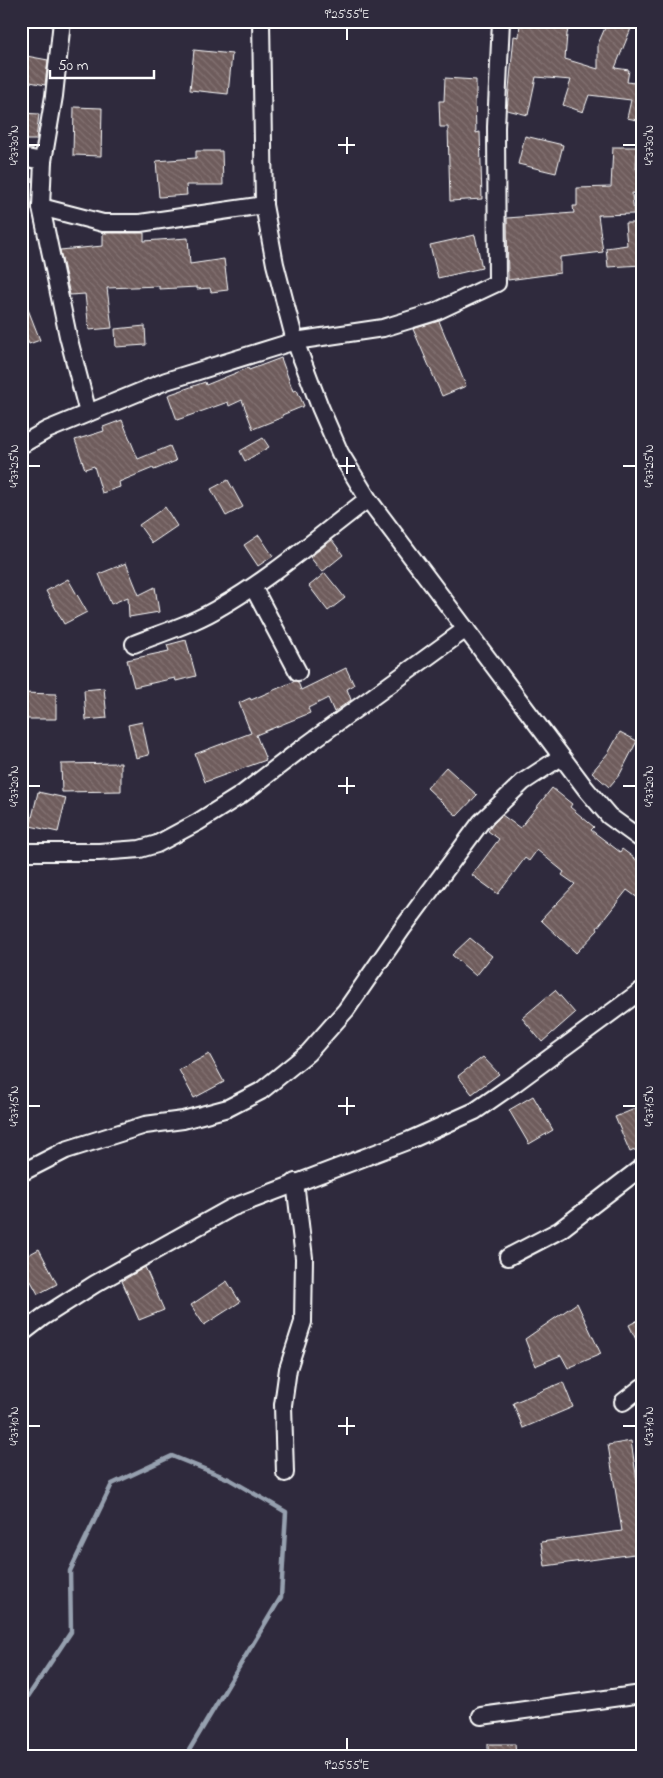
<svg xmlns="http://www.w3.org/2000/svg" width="663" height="1778" font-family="'Indie Flower',sans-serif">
<defs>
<pattern id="building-back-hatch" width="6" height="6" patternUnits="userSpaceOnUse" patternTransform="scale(1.25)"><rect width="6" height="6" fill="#6e5b5b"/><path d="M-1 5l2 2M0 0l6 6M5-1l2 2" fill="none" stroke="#847474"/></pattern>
</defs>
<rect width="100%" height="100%" fill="#2f2a3d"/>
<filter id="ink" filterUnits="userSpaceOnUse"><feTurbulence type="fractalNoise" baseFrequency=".02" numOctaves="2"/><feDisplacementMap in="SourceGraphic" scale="10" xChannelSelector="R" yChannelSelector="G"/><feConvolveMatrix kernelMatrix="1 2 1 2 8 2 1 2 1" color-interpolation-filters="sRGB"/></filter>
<g filter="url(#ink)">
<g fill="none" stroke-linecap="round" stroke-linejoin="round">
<polyline stroke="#96a0af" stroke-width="4.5" points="21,1707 71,1632 70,1571 112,1484 172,1456 229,1479 286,1512 281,1597 185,1757"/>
</g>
<g fill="url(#building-back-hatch)" stroke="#fff">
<polygon points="520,21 570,21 567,34 565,59 598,69 598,44 608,21 634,21 615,68 629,70 627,82 634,83 636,70 642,70 642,121 627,118 631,100 589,95 583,112 563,105 571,80 536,77 528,115 507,110 514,36 519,37"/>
<polygon points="194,50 232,54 228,94 190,90"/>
<polygon points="21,55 48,60 45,85 21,80"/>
<polygon points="445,78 476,80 476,97 475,97 476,133 480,132 482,199 450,201 448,127 440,127 439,101 444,101"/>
<polygon points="74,107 102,108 101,156 73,155"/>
<polygon points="21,113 39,114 36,140 21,140"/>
<polygon points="525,136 563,145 556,173 518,164"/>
<polygon points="613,147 637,147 636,169 642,169 642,194 632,193 634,214 598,215 603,252 560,257 560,273 508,280 507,218 574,213 573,206 577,206 577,188 611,187"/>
<polygon points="196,151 222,151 223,185 186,185 187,195 159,197 156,161 196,158"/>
<polygon points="625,223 642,223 642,265 608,267 606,248 627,245"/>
<polygon points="103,233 144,233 144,241 188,238 190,264 224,259 228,290 211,292 210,288 197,289 197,287 159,289 159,286 107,288 112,328 89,330 85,294 70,295 60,250 103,246"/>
<polygon points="475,235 482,268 438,278 430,245"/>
<polygon points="22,294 40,340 29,344 21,325"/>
<polygon points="439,321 466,386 442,396 413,329"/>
<polygon points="145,326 146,345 116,347 115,329"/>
<polygon points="281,358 293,391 297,390 304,406 282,415 283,417 253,429 242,400 229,406 228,402 177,420 168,395 205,382 206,385 248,368 249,370"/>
<polygon points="122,420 138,459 170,446 176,461 154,470 153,468 119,482 120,487 102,493 94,466 85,469 75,440 104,431 103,427"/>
<polygon points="263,438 269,447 245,461 240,451"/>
<polygon points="228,480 243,507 226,516 211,489"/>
<polygon points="165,507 177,526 152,543 139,525"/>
<polygon points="259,535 273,556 258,566 244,545"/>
<polygon points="332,540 343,555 322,572 310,557"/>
<polygon points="126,563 139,595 155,587 159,612 129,617 128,597 111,604 99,574"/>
<polygon points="325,573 345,598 328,611 309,586"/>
<polygon points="68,579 87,612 64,624 46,591"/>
<polygon points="186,640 196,676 176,681 175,678 134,687 127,660 169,651 167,645"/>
<polygon points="346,668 354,685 347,689 351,700 334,712 328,698 308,708 310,713 256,735 266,760 205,782 195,754 251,733 239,703 250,698 251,700 295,681 298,682 301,690"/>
<polygon points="104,688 107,718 86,720 84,690"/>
<polygon points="21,693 56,694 56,719 21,719"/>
<polygon points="142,722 149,755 136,758 128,725"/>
<polygon points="620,732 637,741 620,774 609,787 592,772 609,752"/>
<polygon points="121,763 121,791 62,792 61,764"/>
<polygon points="446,767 477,795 457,816 427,788"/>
<polygon points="552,788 572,804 570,807 594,827 591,830 620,852 622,849 642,864 642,901 627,890 597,928 598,930 576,953 541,920 575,884 562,875 564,872 537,850 529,861 525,858 498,894 472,875 499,839 488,831 493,824 502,815 520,828"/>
<polygon points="38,792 66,798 58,832 30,826"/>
<polygon points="470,938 492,956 476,976 452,955"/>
<polygon points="555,990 575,1013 542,1042 522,1018"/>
<polygon points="209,1054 224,1082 194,1098 179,1070"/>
<polygon points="483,1057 499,1074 472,1094 458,1076"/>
<polygon points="533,1096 553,1130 529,1144 509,1110"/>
<polygon points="642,1106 642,1147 630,1152 615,1117"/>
<polygon points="39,1249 57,1284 38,1294 21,1263 21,1259"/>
<polygon points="145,1267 164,1310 139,1320 122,1281"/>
<polygon points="227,1281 240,1302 204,1325 191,1305"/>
<polygon points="577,1303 601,1354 568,1368 561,1355 535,1366 525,1339"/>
<polygon points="642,1318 642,1352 629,1325"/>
<polygon points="563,1382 573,1407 523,1428 513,1403"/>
<polygon points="631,1441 642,1514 642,1553 545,1566 541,1542 622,1531 608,1445"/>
<polygon points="488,1744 515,1744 516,1757 488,1757"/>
</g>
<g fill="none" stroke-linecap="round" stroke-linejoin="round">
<g stroke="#fff" stroke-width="20">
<g id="minor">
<polyline points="62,21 54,96 43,161 41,207 68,336 88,413"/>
<polyline points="261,21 264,205 275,264 295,341 320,407 340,453 368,499 586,789 609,816 642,840"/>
<polyline points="21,157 43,161"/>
<polyline points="41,207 103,223 140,223 264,205"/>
<polyline points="21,445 47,430 166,381 295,341 383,328 435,312 497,283 496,127 501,21"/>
<polyline points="253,587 298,672"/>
<path d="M134 644C164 632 195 623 222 606 274 576 320 535 368 499"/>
<polyline points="21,852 99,852 140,849 157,844 198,822 241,795 301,749 466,629"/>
<polyline points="21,1173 66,1150 145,1125 183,1120 228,1108 261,1091 308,1053 346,1010 402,929 481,822 523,782 561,757"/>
<polyline points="508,1257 560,1230 642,1167"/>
<polyline points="21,1334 43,1317 95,1284 231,1208 410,1140 475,1111 514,1084 642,990"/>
<polyline points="623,1402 642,1387"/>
<polyline points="285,1473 283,1405 288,1369 303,1322 304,1258 295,1182"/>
<polyline points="481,1716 642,1694"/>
</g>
</g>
<use href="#minor" stroke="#2f2a3d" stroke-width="16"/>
</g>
</g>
<path fill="none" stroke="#fff" stroke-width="2" d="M347 28V40M347 137V154M28 145H40M338 145H355M623 145H636M347 457V474M28 466H40M338 466H355M623 466H636M347 777V794M28 786H40M338 786H355M623 786H636M347 1097V1115M28 1106H40M338 1106H355M623 1106H636M347 1417V1435M28 1426H40M338 1426H355M623 1426H636M347 1738V1750"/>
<rect width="663" height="1778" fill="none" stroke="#2f2a3d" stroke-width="55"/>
<path d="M50 70v8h104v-8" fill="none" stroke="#ffffff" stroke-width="2.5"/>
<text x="58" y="70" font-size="15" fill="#ffffff" stroke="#2f2a3d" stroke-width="4" paint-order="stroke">50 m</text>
<rect x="28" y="28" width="608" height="1722" fill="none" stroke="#fff" stroke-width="2"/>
<g font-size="12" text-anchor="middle" fill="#fff">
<text x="347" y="18">9°25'55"E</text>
<text transform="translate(14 145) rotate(-90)" y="4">4°37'30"N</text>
<text transform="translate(649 145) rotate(-90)" y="4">4°37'30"N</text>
<text transform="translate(14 466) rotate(-90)" y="4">4°37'25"N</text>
<text transform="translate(649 466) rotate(-90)" y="4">4°37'25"N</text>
<text transform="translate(14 786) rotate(-90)" y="4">4°37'20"N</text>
<text transform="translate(649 786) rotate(-90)" y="4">4°37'20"N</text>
<text transform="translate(14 1106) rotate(-90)" y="4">4°37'15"N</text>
<text transform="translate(649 1106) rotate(-90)" y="4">4°37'15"N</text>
<text transform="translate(14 1426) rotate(-90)" y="4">4°37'10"N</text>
<text transform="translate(649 1426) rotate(-90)" y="4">4°37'10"N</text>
<text x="347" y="1769">9°25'55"E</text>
</g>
</svg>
